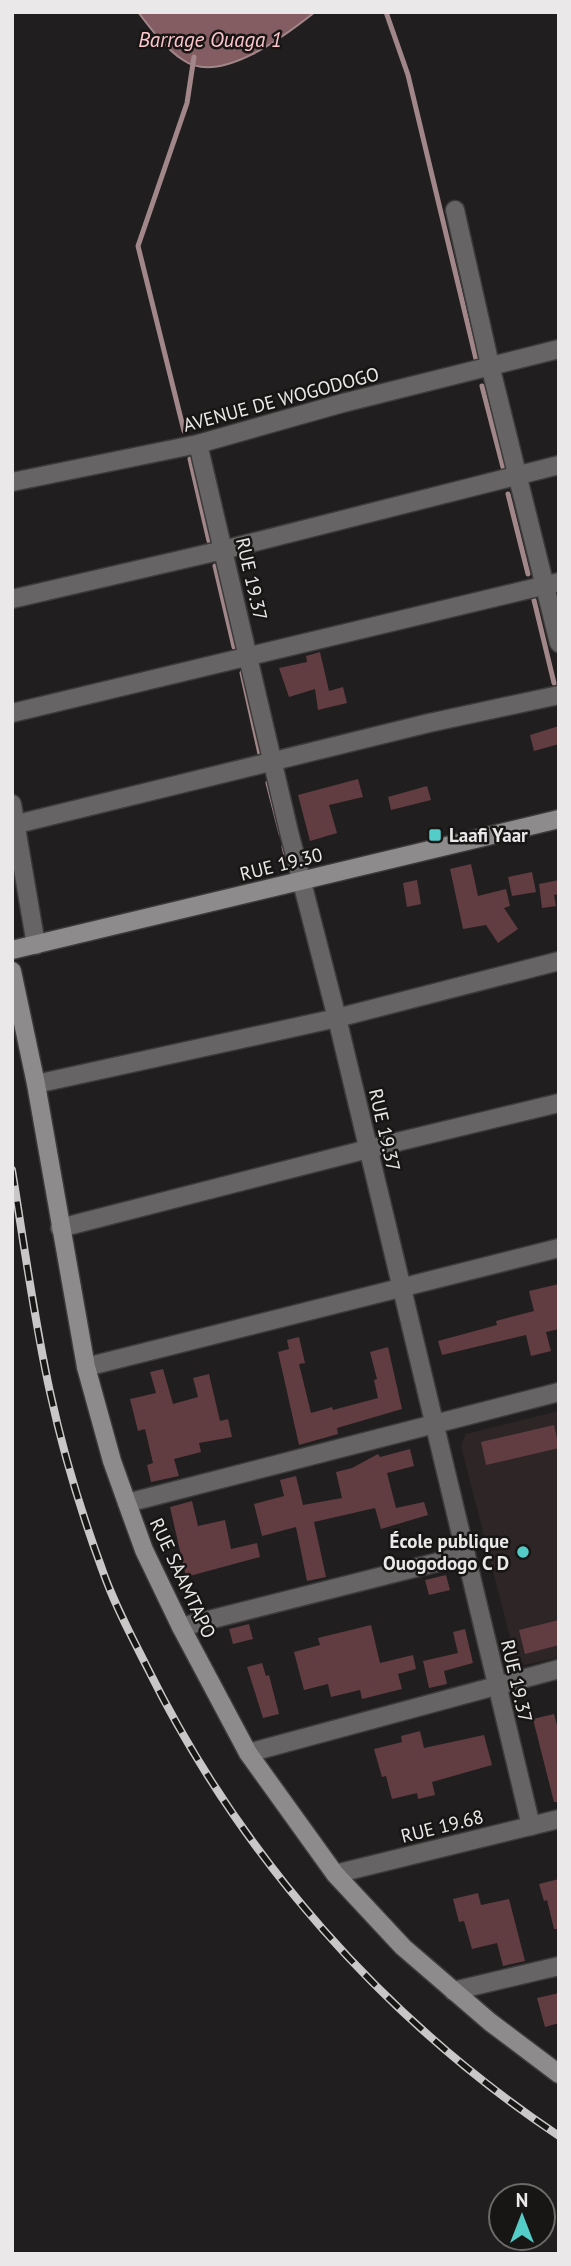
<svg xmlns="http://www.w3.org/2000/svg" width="571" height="2266" font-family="'PT Sans',sans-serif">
<rect width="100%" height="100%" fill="#211e1f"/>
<polygon fill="#2e2526" points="559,1411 559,1657 525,1665 515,1657 461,1446 466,1434"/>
<path fill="#835d61" stroke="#a2878a" stroke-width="2" d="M138 12H315C286 35 220 86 183 60 165 48 151 29 138 12Z"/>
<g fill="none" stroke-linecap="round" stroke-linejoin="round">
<g stroke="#a2878a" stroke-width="5">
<polyline points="386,12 408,75 476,359"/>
<polyline points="482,386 503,467"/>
<polyline points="184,431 138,246 187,103 194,57"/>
<polyline points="190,459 209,541"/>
<polyline points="508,494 528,574"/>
<polyline points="215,566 234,647"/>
<polyline points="534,600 554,683"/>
<polyline points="242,673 260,754"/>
<polyline points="268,783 281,834"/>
<polyline points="284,847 287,860"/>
</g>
</g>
<g fill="#613d42">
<polygon points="320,652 329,691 343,687 347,703 318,710 315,689 289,697 279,668 307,662 306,656"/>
<polygon points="559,726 559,744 534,751 530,735"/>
<polygon points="358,779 363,797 329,805 337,833 310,841 298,795"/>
<polygon points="427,786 431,800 391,810 388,797"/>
<polygon points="471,864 478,896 506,889 510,906 504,908 518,929 498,943 486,925 463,929 450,869"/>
<polygon points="532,872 536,892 512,896 508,877"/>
<polygon points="417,880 421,904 407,907 403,883"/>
<polygon points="559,880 559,894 554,895 556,906 542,908 539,884"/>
<polygon points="559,1284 559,1329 546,1332 551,1351 531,1356 526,1335 442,1355 438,1341 497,1325 496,1321 534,1311 529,1291"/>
<polygon points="299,1337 305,1363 299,1364 311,1413 332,1407 333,1410 378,1398 374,1380 377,1379 370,1352 388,1347 402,1409 337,1428 338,1434 299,1445 278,1352 289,1349 287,1340"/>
<polygon points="163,1369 173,1404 198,1397 193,1378 209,1374 220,1421 228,1419 232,1437 199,1443 201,1452 174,1459 179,1476 151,1482 147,1465 153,1463 145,1429 138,1431 130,1399 156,1393 150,1372"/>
<polygon points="554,1425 559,1448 486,1465 481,1442"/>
<polygon points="410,1449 414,1466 387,1473 396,1508 424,1502 428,1515 381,1529 375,1508 314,1522 326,1577 307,1581 296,1527 262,1536 254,1504 284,1496 280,1480 296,1476 303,1505 342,1498 336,1472 352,1468 378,1454 380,1457"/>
<polygon points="192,1501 198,1526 225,1520 231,1549 257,1543 260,1557 186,1577 170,1507"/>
<polygon points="446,1575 450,1590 429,1595 425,1580"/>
<polygon points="559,1620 559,1645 525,1654 519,1630"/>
<polygon points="249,1624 253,1639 233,1644 229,1629"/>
<polygon points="371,1625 380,1663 413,1655 416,1669 398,1674 402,1689 362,1699 360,1690 331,1697 328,1684 304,1690 294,1652 320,1645 318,1638"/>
<polygon points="465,1629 473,1663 444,1671 447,1684 429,1688 423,1661 458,1653 453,1632"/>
<polygon points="262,1663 266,1676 269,1675 279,1714 263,1718 247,1667"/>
<polygon points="554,1714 559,1733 559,1802 554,1802 533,1719"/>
<polygon points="420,1731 424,1748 484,1735 492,1765 432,1782 435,1795 418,1799 417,1793 392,1799 386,1776 382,1777 374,1749 402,1742 401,1736"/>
<polygon points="559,1879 559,1929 554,1929 547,1900 544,1901 539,1884"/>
<polygon points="478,1893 481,1905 509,1899 525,1961 503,1966 497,1943 472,1949 464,1921 459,1922 453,1899"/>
<polygon points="559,1993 559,2023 545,2027 537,1998"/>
</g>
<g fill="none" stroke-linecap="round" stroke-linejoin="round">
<g stroke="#3d3a3b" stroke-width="21">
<g id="street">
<polyline points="455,210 490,365 559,643"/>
<polyline points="198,444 289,832 337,1018 531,1826"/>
<polyline points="12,482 198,444 343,403 559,349"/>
<polyline points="12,599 223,550 559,465"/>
<polyline points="12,713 559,582"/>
<polyline points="12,804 36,945"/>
<polyline points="17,824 429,723 559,695"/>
<polyline points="36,1084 337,1018 559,961"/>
<polyline points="60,1228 368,1149 559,1103"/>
<polyline points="86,1367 559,1248"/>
<polyline points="127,1503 559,1392"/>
<polyline points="181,1627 466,1555"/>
<polyline points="248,1753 559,1669"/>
<polyline points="335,1874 559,1819"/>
<polyline points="453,1991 559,1966"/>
</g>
</g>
<g stroke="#3d3a3b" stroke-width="21">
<g id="secondary">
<polyline points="12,950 559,819"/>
<polyline points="12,971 36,1084 86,1367 112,1461 127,1503 144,1550 181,1627 248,1753 335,1874 403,1947 490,2022 559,2074"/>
</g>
</g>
<use href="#street" stroke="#666464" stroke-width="18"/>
<use href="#secondary" stroke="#8e8b8c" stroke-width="18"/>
<g stroke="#c9c7c7" stroke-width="8">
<path id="rail" d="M12 1170C24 1244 34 1319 50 1392 63 1452 81 1512 102 1569 114 1604 132 1637 148 1669 241 1857 384 2019 559 2136"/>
</g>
<use href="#rail" stroke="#181515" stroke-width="5" stroke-dasharray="16" stroke-linecap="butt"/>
</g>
<g fill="#54cdc8" stroke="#181515" stroke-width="2.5">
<rect x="428" y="828" width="14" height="14" rx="3.5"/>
<circle cx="523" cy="1552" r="7"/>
</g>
<g text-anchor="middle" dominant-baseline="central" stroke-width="5" stroke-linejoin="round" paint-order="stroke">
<g font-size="19" fill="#eae8e8" stroke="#181515">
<text transform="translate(281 399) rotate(-15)">AVENUE DE WOGODOGO</text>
<text transform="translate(252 579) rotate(77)">RUE 19.37</text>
<text transform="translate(281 864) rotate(-14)">RUE 19.30</text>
<text transform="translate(385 1130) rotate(77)">RUE 19.37</text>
<text transform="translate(183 1578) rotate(65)">RUE SAAMTAPO</text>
<text transform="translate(517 1681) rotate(77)">RUE 19.37</text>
<text transform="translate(442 1826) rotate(-14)">RUE 19.68</text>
</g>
<g font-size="19" font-weight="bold" fill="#eae8e8" stroke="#181515" text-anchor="start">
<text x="449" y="835">Laafi Yaar</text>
<text x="509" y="1541" text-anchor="end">École publique<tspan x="509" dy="22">Ouogodogo C D</tspan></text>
</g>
<g font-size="21" font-style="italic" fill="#fec6cc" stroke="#181515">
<text x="210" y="39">Barrage Ouaga 1</text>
</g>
</g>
<rect width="571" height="2266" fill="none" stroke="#eae8e8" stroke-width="28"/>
<g transform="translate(522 2217)"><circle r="33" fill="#181515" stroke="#6c6969" stroke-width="2"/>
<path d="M0-5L12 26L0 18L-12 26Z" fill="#54cdc8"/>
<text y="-10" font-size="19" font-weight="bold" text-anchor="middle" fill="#eae8e8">N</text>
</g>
</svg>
